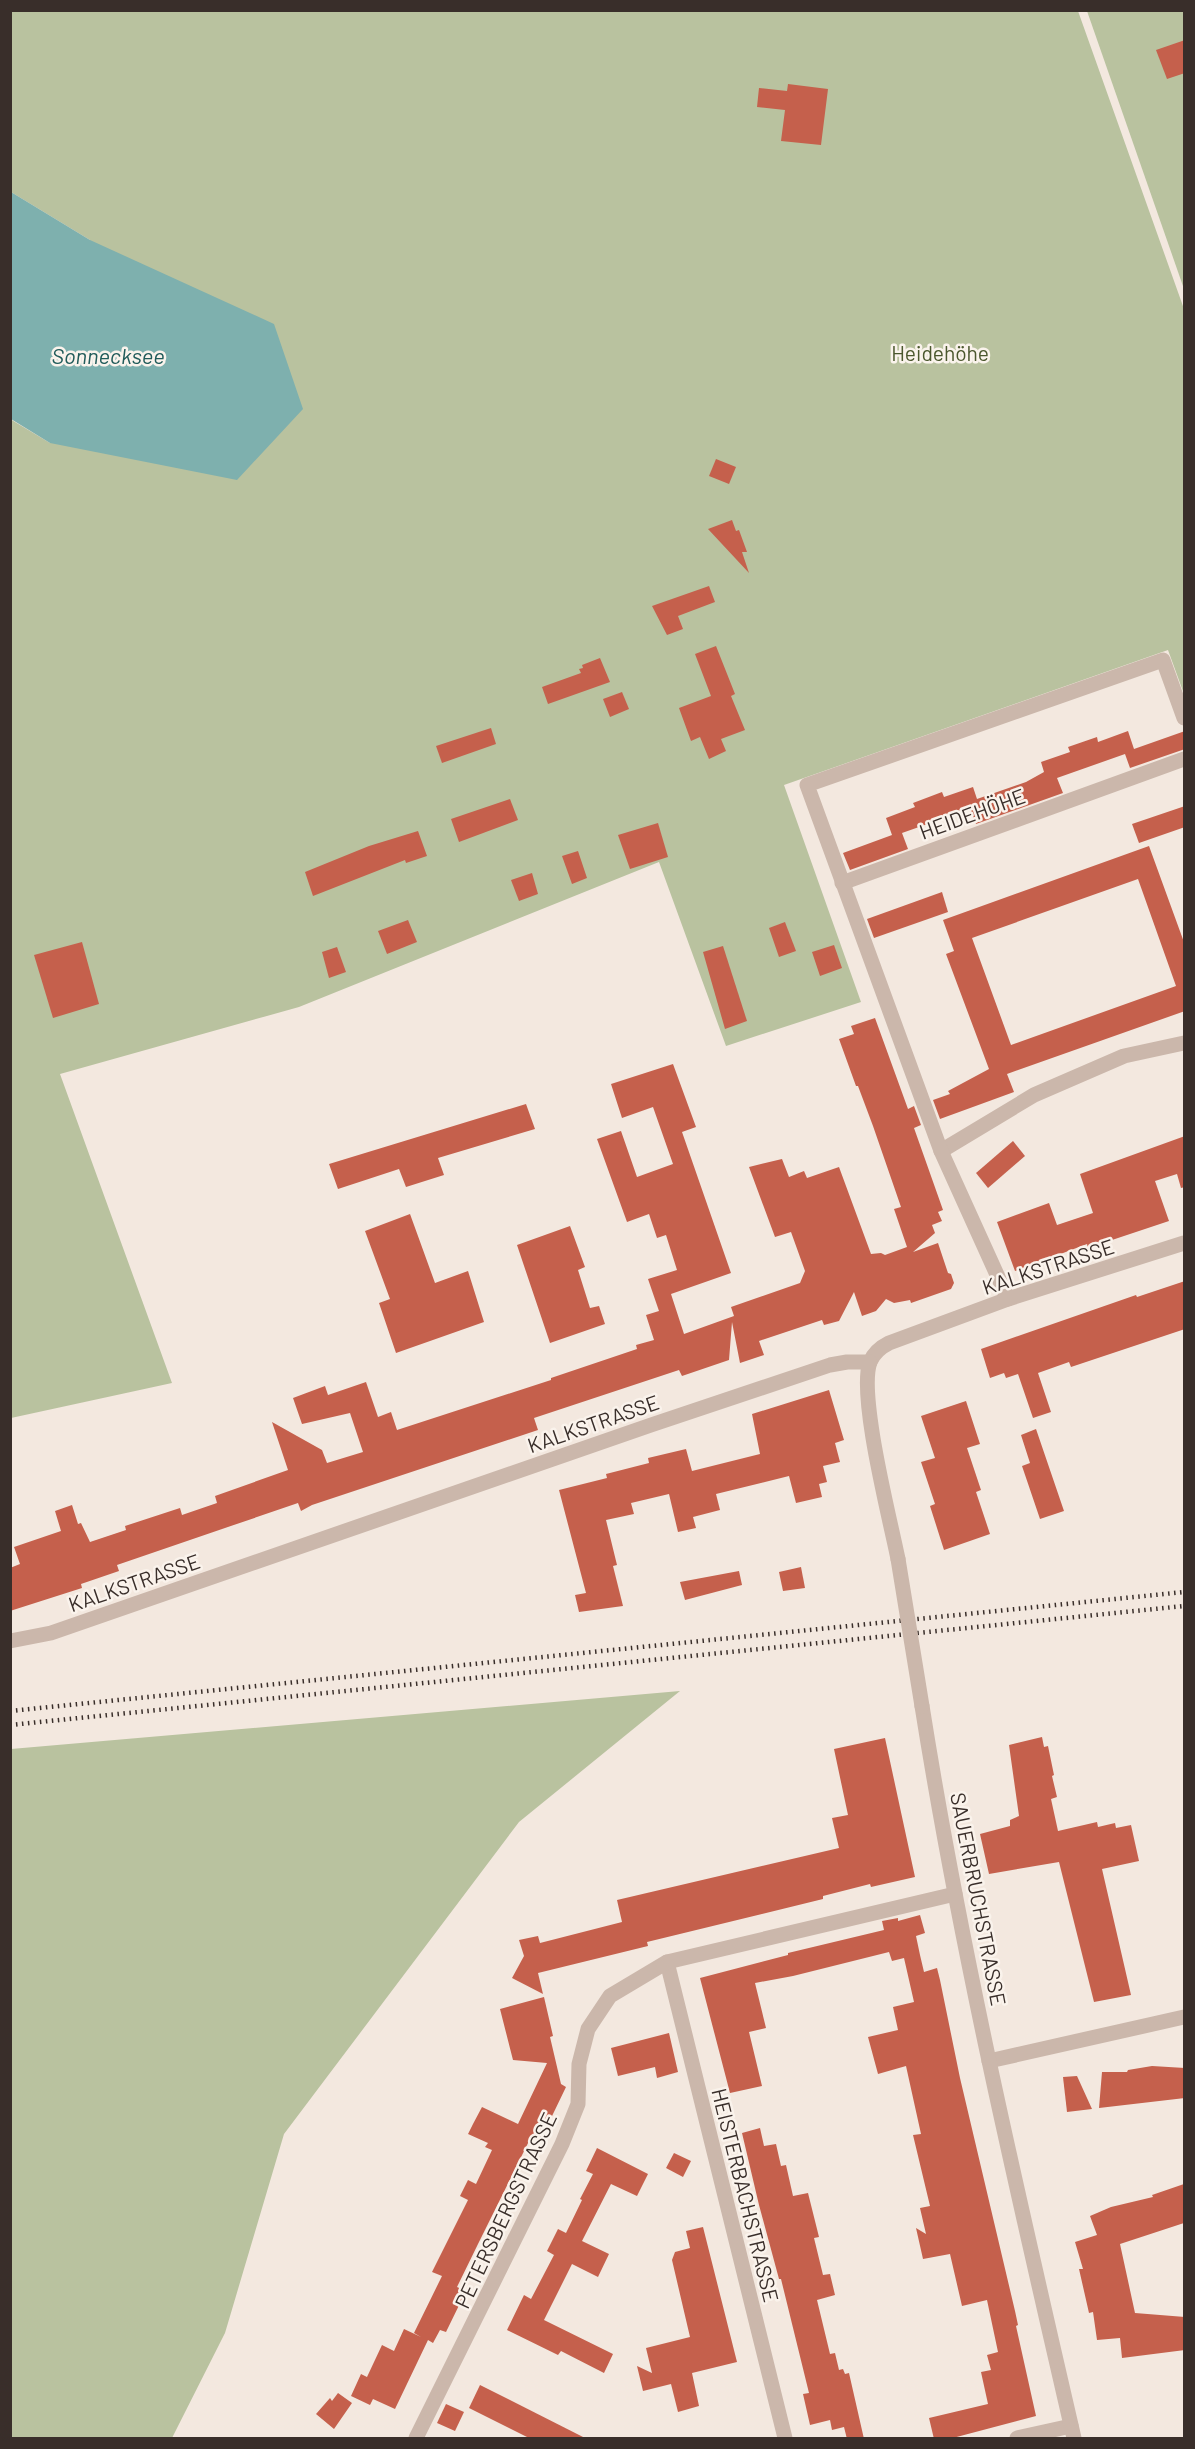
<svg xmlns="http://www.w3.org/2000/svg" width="1195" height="2449" font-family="Barlow,sans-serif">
<rect width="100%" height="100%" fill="#f3e8df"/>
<g fill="#b9c29f">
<polygon points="11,11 1078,11 1184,309 1184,694 1168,650 784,785 861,1002 726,1046 659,862 299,1007 60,1074 172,1383 11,1418 10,419 50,443 90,240 11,192"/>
<polygon points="1087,11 1184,11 1184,289"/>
<polygon points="680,1691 519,1822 284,2134 225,2333 172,2438 11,2438 11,1749"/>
</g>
<polygon fill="#7eb0ae" points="11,192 90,240 274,324 303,409 237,480 50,443 11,419"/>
<g fill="#c5604c" fill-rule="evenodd">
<polygon points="1185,40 1185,73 1167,79 1156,50"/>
<polygon points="788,84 828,89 821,145 781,141 785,110 757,107 759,88 787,91"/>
<polygon points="716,459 736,467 729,484 709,476"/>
<polygon points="732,520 736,531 739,530 747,552 742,552 749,573 708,529"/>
<polygon points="709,586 715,602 678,616 683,629 667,635 652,606"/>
<polygon points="716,646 735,694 731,696 745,730 721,739 726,751 709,759 700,737 691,741 679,708 711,696 695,654"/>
<polygon points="600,658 610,682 548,704 542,687 581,673 579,669 583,668 582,665"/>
<polygon points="622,692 629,709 610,717 603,699"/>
<polygon points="491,728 496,744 442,763 436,746"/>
<polygon points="1128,731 1134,749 1185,731 1185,749 1130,768 1125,754 1057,778 1063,793 976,824 970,809 902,833 908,849 850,870 843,853 892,835 886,818 915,807 913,803 942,792 944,797 973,787 977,799 1026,782 1044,772 1041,762 1070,752 1068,747 1097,737 1098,742"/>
<polygon points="510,799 518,820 459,842 451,819"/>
<polygon points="1185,806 1185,827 1139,843 1132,824"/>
<polygon points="658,823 668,857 630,869 618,835"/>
<polygon points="418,831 427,856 406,863 405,860 313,896 305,872 369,846"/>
<path d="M1149 846 1185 945V1011L1007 1074 1014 1092 940 1119 933 1100 950 1094 948 1091 989 1069 946 954 954 951 943 920ZM1138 879 1176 986 1011 1045 972 938Z"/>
<polygon points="578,851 587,878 572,884 562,856"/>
<polygon points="532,873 538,894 519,901 511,880"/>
<polygon points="942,892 948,912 874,938 867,919"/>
<polygon points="408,920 417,942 387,954 378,931"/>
<polygon points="785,922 796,951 779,957 769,928"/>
<polygon points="82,942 99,1004 53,1018 34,955"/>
<polygon points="834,945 842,968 820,976 812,952"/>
<polygon points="723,946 747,1021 725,1029 703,952"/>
<polygon points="337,947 346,972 329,978 322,952"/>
<polygon points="875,1018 908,1109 914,1106 921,1125 914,1128 943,1210 938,1212 942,1221 932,1225 935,1233 913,1252 938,1243 948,1273 951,1274 954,1283 951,1289 911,1303 910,1300 894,1303 886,1299 876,1311 862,1316 854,1292 839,1321 824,1325 822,1320 759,1341 764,1355 740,1363 732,1322 729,1360 682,1376 679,1370 534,1418 538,1430 312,1505 301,1511 298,1503 117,1565 119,1571 81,1584 82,1588 10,1611 10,1568 20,1564 14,1547 61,1531 55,1511 72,1505 78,1524 81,1523 90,1542 126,1530 125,1526 180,1508 182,1515 217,1503 215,1496 288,1470 272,1422 322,1450 327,1463 363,1452 350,1413 302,1424 293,1398 325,1386 328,1395 366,1382 378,1417 391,1412 397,1430 551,1380 551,1378 637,1349 636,1345 654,1340 646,1315 659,1311 648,1279 677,1270 666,1235 657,1238 649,1214 627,1222 597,1139 621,1131 637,1177 673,1164 653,1107 622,1118 611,1084 673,1064 696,1127 682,1132 731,1273 671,1294 684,1334 734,1316 731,1307 800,1283 805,1271 791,1232 775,1237 749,1167 782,1159 789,1177 804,1171 807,1178 839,1167 871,1254 881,1253 885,1255 907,1247 894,1209 901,1207 873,1126 858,1086 856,1086 839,1039 854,1034 851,1026"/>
<polygon points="526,1104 535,1129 438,1158 444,1175 406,1187 399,1169 338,1189 329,1164"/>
<polygon points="1185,1136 1185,1187 1181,1188 1177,1174 1155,1181 1169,1221 1088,1248 1087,1244 1015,1271 997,1222 1049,1203 1057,1225 1093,1213 1080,1174"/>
<polygon points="1013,1141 1025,1156 988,1188 976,1173"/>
<polygon points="410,1214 435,1283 468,1271 484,1322 396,1353 379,1303 390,1299 365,1231"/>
<polygon points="570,1226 585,1267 578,1270 590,1308 599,1306 605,1324 550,1343 517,1245"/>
<polygon points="1185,1281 1185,1329 1071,1367 1069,1362 1038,1373 1051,1412 1033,1418 1018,1374 1006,1378 1004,1373 990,1378 981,1349 1136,1295 1137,1297"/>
<polygon points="829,1390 844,1440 835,1443 840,1462 823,1466 827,1482 819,1484 822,1497 796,1503 789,1476 716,1494 720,1510 693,1517 696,1528 678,1532 669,1494 631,1503 634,1514 606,1520 617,1565 613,1566 623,1606 579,1612 575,1595 586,1593 559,1490 607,1478 606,1474 649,1463 648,1458 686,1449 692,1471 760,1454 752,1414"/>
<polygon points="966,1401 980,1444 967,1448 981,1490 976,1492 990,1534 944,1550 930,1506 935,1504 921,1462 935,1458 921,1416"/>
<polygon points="1036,1429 1064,1511 1040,1519 1022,1466 1030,1463 1021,1435"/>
<polygon points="801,1567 805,1588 783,1591 779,1572"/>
<polygon points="739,1571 742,1585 685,1600 680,1582"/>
<polygon points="1042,1737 1044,1747 1048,1746 1054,1775 1052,1776 1057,1797 1051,1799 1058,1831 1097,1822 1098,1827 1115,1823 1116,1828 1131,1825 1139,1861 1102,1869 1131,1995 1094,2002 1059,1862 989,1874 980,1834 1010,1826 1010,1820 1019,1816 1009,1745"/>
<polygon points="885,1738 915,1877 871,1887 870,1884 823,1896 823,1899 647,1942 648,1946 538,1973 543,1994 512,1978 524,1956 519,1940 538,1936 540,1943 622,1922 617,1900 839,1848 832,1818 848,1815 834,1749"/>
<polygon points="920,1915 925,1933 916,1936 920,1955 924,1972 937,1968 940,1980 960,2078 1015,2311 1018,2325 1016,2326 1036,2416 949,2439 934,2439 929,2418 988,2404 981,2372 991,2370 987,2355 998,2352 987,2300 962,2306 950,2254 923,2259 916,2228 926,2234 920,2208 930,2206 913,2135 921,2134 906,2066 878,2074 868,2037 898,2030 893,2007 914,2002 904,1958 892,1961 889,1952 793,1976 755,1983 766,2028 749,2032 762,2086 730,2093 700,1978 788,1955 788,1953 884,1930 882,1921 898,1918 898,1921"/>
<polygon points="544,1997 553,2036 550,2037 561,2084 566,2087 540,2141 531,2137 478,2244 457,2287 466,2291 446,2332 440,2330 433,2343 428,2340 395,2409 373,2399 370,2405 351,2396 361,2374 367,2377 382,2345 394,2351 404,2329 421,2337 414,2333 442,2276 432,2272 468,2200 460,2196 468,2180 476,2184 492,2150 485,2147 488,2143 468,2134 473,2124 482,2107 518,2124 547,2063 513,2060 500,2009"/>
<polygon points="669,2033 678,2072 657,2078 655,2067 618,2076 611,2048"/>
<polygon points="1152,2066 1185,2068 1185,2098 1099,2108 1102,2072 1127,2072 1128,2070"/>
<polygon points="1077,2076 1092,2109 1067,2112 1063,2077"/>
<polygon points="760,2128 764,2146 776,2144 781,2166 786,2165 793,2196 808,2193 819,2237 814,2238 823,2275 830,2274 835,2295 817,2300 830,2354 835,2353 839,2370 843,2369 845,2374 849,2373 864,2439 847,2439 844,2427 832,2430 830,2420 810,2425 803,2394 809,2393 781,2279 779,2279 759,2205 742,2133"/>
<polygon points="597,2148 648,2174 637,2196 611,2184 582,2241 609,2254 598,2277 572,2264 544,2320 613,2354 604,2373 561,2351 558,2355 507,2330 524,2295 531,2299 554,2255 547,2251 558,2229 566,2233 582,2200 580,2199 593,2174 586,2171"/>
<polygon points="674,2153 691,2161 683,2177 666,2168"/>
<polygon points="1184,2184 1184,2223 1120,2244 1135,2313 1185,2317 1185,2350 1122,2358 1120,2338 1097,2340 1093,2312 1089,2313 1079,2269 1083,2269 1075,2242 1097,2235 1090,2216 1111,2207 1153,2197 1152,2195"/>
<polygon points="703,2227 737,2362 692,2373 699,2406 678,2412 671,2384 643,2391 637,2366 652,2373 646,2348 690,2337 672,2260 675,2252 690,2248 686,2231"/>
<polygon points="480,2385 492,2391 587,2439 531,2439 469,2408"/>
<polygon points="338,2393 352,2403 334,2429 316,2414 330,2398 332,2401"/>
<polygon points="446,2404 464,2412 455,2431 437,2423"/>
</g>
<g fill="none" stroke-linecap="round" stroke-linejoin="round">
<g stroke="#cbb7ab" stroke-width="15">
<polyline points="842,883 1184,759"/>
<polyline points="941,1151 1034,1095 1124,1056 1184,1043"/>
<polyline points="1008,1299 941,1151 807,785 1163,660 1184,718"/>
<polyline points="667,1962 785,2438"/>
<polyline points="989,2061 1184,2017"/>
<polyline points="416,2438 562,2144 578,2104 579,2064 588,2029 610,1996 667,1962 955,1894"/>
<polyline points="1017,2438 1071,2426"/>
</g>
<g stroke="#cbb7ab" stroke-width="15">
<path d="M898 1559C890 1519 858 1395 870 1362 874 1352 881 1347 889 1343L1008 1299 1184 1243"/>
<polyline points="10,1641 51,1633 651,1425 830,1365 847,1362 870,1362"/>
<path d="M922 1706C961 1952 1018 2195 1074 2438"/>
</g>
<g stroke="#392e2a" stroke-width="4.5" stroke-dasharray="1.5 4.5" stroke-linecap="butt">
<polyline points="10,1711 1184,1592"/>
<polyline points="10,1725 1184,1606"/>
</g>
<polyline stroke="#cbb7ab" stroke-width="15" points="898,1559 922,1706"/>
</g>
<g text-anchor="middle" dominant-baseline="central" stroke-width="5" stroke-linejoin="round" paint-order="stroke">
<g font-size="21" fill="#4b572e" stroke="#faf3ec">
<text x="940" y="352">Heidehöhe</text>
</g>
<g font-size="21" fill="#392e2a" stroke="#faf3ec">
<text transform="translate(972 813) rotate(-20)">HEIDEHÖHE</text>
<text transform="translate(1048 1266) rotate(-18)">KALKSTRASSE</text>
<text transform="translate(593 1423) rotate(-19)">KALKSTRASSE</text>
<text transform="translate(134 1582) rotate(-19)">KALKSTRASSE</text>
<text transform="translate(979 1899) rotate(79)">SAUERBRUCHSTRASSE</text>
<text transform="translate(746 2195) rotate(76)">HEISTERBACHSTRASSE</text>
<text transform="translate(505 2210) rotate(-65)">PETERSBERGSTRASSE</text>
</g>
<g font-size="22" font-style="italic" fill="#205b5a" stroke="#faf3ec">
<text x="108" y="355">Sonnecksee</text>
</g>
</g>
<rect width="1195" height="2449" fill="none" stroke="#392e2a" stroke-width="24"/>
</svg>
